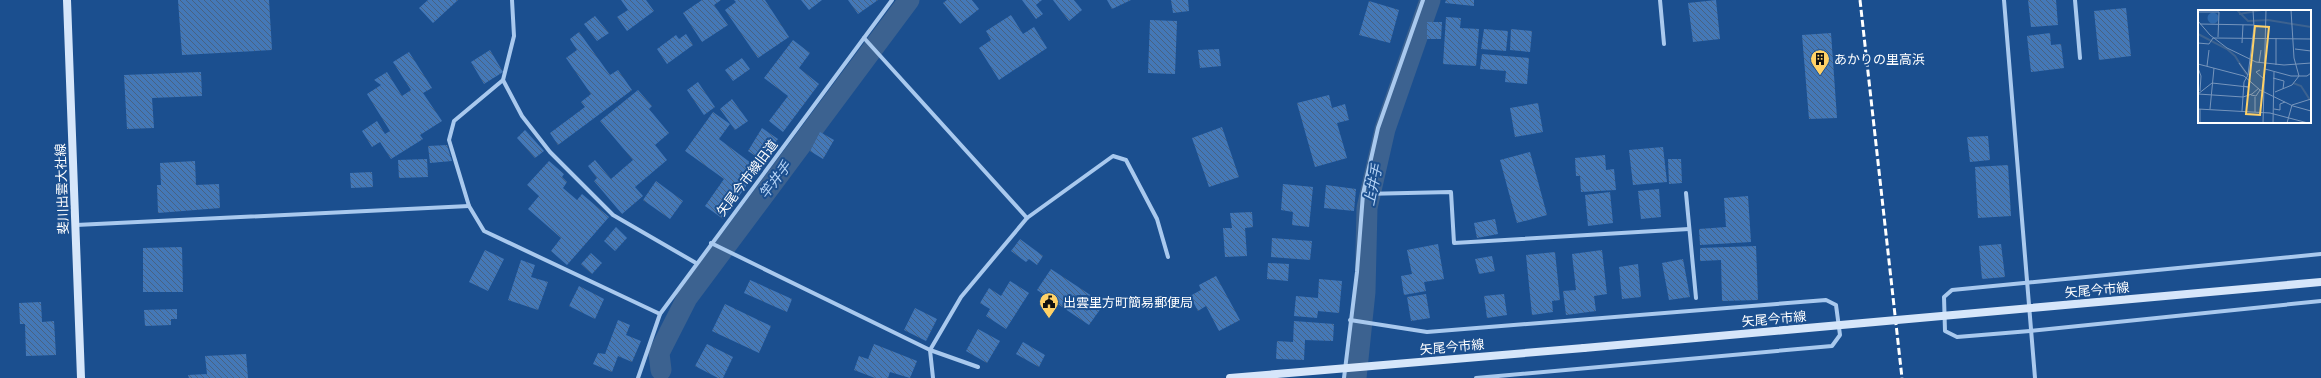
<svg xmlns="http://www.w3.org/2000/svg" width="2321" height="378" font-family="'IBM Plex Sans','Noto Sans JP',sans-serif">
<defs>
<pattern id="building-back-hatch" width="6" height="6" patternUnits="userSpaceOnUse"><rect width="6" height="6" fill="#4478b7"/><path d="M-1 5l2 2M0 0l6 6M5-1l2 2" fill="none" stroke="#486282"/></pattern>
</defs>
<rect width="100%" height="100%" fill="#1b4f8f"/>
<g fill="none" stroke-linecap="round" stroke-linejoin="round">
<g stroke="#3c6290" stroke-width="21">
<polyline points="661,370 659,353 687,298 909,0"/>
<polyline points="1356,378 1365,292 1367,208 1385,129 1430,0"/>
</g>
</g>
<g fill="url(#building-back-hatch)">
<polygon points="178,0 269,0 272,50 182,55"/>
<polygon points="428,0 458,0 433,23 419,8"/>
<polygon points="621,0 646,0 654,11 627,31 617,17 628,10"/>
<polygon points="702,0 721,0 714,5 728,25 702,42 683,13"/>
<polygon points="734,0 765,0 789,37 758,58 725,10 736,2"/>
<polygon points="801,0 822,0 809,10"/>
<polygon points="848,0 878,0 858,14"/>
<polygon points="947,0 972,0 979,9 960,24 943,3"/>
<polygon points="1022,0 1042,0 1036,5 1043,14 1036,19"/>
<polygon points="1053,0 1074,0 1082,10 1069,21"/>
<polygon points="1107,0 1131,0 1112,9"/>
<polygon points="1171,0 1188,0 1189,11 1173,13"/>
<polygon points="1446,0 1474,0 1474,6 1445,3"/>
<polygon points="1716,0 1720,39 1693,42 1688,3"/>
<polygon points="2028,0 2056,0 2058,25 2031,27"/>
<polygon points="1369,1 1399,10 1390,43 1359,35"/>
<polygon points="2126,8 2131,56 2099,60 2094,11"/>
<polygon points="1011,15 1023,34 1034,27 1047,48 999,80 979,48 991,40 986,31"/>
<polygon points="595,16 609,33 597,41 584,24"/>
<polygon points="1446,17 1461,18 1460,28 1479,29 1476,66 1443,64"/>
<polygon points="1150,20 1177,21 1175,74 1148,73"/>
<polygon points="1427,22 1442,22 1441,39 1427,39"/>
<polygon points="1484,29 1508,31 1506,51 1481,49"/>
<polygon points="1511,29 1532,31 1530,52 1510,50"/>
<polygon points="579,32 610,75 618,70 632,90 558,145 550,133 585,107 581,102 591,94 566,58 577,50 570,39"/>
<polygon points="1831,33 1837,118 1809,119 1802,35"/>
<polygon points="2050,33 2051,45 2061,44 2064,68 2031,72 2027,36"/>
<polygon points="686,34 693,45 667,64 657,49 676,35 679,39"/>
<polygon points="793,40 810,53 799,68 819,84 783,132 769,121 788,96 764,78"/>
<polygon points="1219,49 1221,66 1200,68 1198,50"/>
<polygon points="490,50 503,72 484,84 471,62"/>
<polygon points="409,52 432,88 423,93 442,121 420,135 423,139 391,159 380,142 372,147 362,131 377,121 385,134 390,131 367,94 381,85 374,80 387,72 402,96 411,90 393,62"/>
<polygon points="1482,54 1529,58 1527,84 1505,82 1506,71 1480,69"/>
<polygon points="742,58 750,69 733,81 725,70"/>
<polygon points="201,72 202,96 152,98 154,128 127,129 124,75"/>
<polygon points="698,82 715,107 704,115 687,90"/>
<polygon points="638,90 652,106 649,109 669,133 655,145 667,160 635,187 643,196 622,214 594,181 597,178 588,166 595,160 611,179 633,160 600,121"/>
<polygon points="1329,95 1332,108 1345,104 1349,120 1337,123 1347,158 1315,167 1297,103"/>
<polygon points="732,99 748,121 735,130 720,109"/>
<polygon points="1538,103 1543,132 1515,137 1510,108"/>
<polygon points="713,112 730,124 719,139 751,163 745,171 753,176 723,219 705,206 724,179 685,151"/>
<polygon points="1222,127 1239,177 1209,187 1192,138"/>
<polygon points="762,128 778,139 763,161 748,151"/>
<polygon points="525,130 544,151 535,158 517,138"/>
<polygon points="820,132 834,140 823,159 810,151"/>
<polygon points="1988,136 1990,160 1970,162 1967,137"/>
<polygon points="447,145 452,161 430,163 428,146"/>
<polygon points="1663,147 1667,182 1633,185 1629,150"/>
<polygon points="1530,152 1547,215 1517,223 1500,160"/>
<polygon points="1605,155 1606,170 1614,169 1616,190 1581,192 1580,176 1576,176 1575,158"/>
<polygon points="427,159 428,177 399,178 398,160"/>
<polygon points="1668,159 1681,159 1682,183 1669,184"/>
<polygon points="195,161 196,185 219,184 220,208 158,213 157,185 161,185 160,163"/>
<polygon points="549,161 564,174 562,177 567,182 563,188 577,200 582,194 609,217 567,265 551,251 561,238 528,209 539,196 527,185"/>
<polygon points="2008,165 2011,216 1978,218 1975,167"/>
<polygon points="372,172 373,187 351,188 350,173"/>
<polygon points="656,181 683,201 670,219 643,200"/>
<polygon points="1283,184 1313,187 1309,227 1292,225 1293,212 1281,210"/>
<polygon points="1326,185 1356,189 1354,211 1324,208"/>
<polygon points="1659,189 1661,217 1641,219 1638,191"/>
<polygon points="1610,192 1613,223 1588,226 1585,195"/>
<polygon points="1748,196 1751,242 1700,245 1699,229 1726,227 1724,198"/>
<polygon points="1252,212 1253,227 1245,228 1247,256 1225,257 1223,228 1232,228 1230,213"/>
<polygon points="1495,219 1498,234 1477,238 1474,223"/>
<polygon points="616,227 627,238 615,251 604,241"/>
<polygon points="1272,238 1312,241 1310,260 1271,257"/>
<polygon points="1020,239 1043,256 1037,265 1029,259 1026,262 1011,251"/>
<polygon points="1438,244 1444,279 1424,282 1426,291 1404,295 1401,276 1412,274 1407,250"/>
<polygon points="2001,244 2005,277 1982,279 1979,246"/>
<polygon points="1756,246 1758,300 1722,301 1721,260 1700,261 1700,248"/>
<polygon points="182,247 183,292 143,292 143,248"/>
<polygon points="485,250 504,259 488,291 469,282"/>
<polygon points="1602,250 1607,294 1594,296 1596,311 1566,315 1563,291 1576,290 1572,254"/>
<polygon points="1555,252 1560,300 1552,301 1553,312 1532,315 1526,255"/>
<polygon points="591,253 602,263 592,274 581,264"/>
<polygon points="1492,256 1495,271 1479,274 1475,259"/>
<polygon points="1683,259 1690,297 1669,300 1662,263"/>
<polygon points="521,260 535,265 531,277 548,282 538,310 508,300"/>
<polygon points="1268,263 1289,264 1288,281 1267,279"/>
<polygon points="1638,264 1641,297 1622,299 1619,267"/>
<polygon points="1051,269 1104,304 1089,325 1037,290"/>
<polygon points="1216,276 1240,320 1219,331 1206,306 1198,311 1190,296 1201,290 1199,285"/>
<polygon points="1319,279 1342,281 1339,313 1318,311 1317,318 1294,316 1296,296 1318,298"/>
<polygon points="750,280 792,299 787,312 744,293"/>
<polygon points="1010,281 1029,293 1006,329 986,316 990,309 980,303 989,288 1001,296"/>
<polygon points="579,286 604,299 595,319 569,306"/>
<polygon points="1426,294 1430,318 1411,321 1407,297"/>
<polygon points="1504,294 1507,315 1487,318 1484,296"/>
<polygon points="41,302 42,322 54,321 56,355 26,356 25,324 20,324 19,303"/>
<polygon points="725,304 771,326 759,353 712,331"/>
<polygon points="915,308 937,319 926,341 904,330"/>
<polygon points="177,309 177,319 171,319 171,325 145,326 144,310"/>
<polygon points="618,320 630,325 626,335 641,341 632,362 618,356 612,372 593,364 598,353 605,354"/>
<polygon points="1294,321 1334,324 1333,341 1305,340 1304,360 1276,359 1277,341 1293,342"/>
<polygon points="978,329 1000,341 987,363 966,351"/>
<polygon points="1023,342 1045,355 1039,367 1016,354"/>
<polygon points="707,344 733,357 723,378 718,378 695,366"/>
<polygon points="874,344 917,361 910,378 890,372 888,378 875,378 854,370 859,356 868,359"/>
<polygon points="246,354 248,378 189,378 188,375 207,374 205,356"/>
</g>
<g fill="none" stroke-linecap="round" stroke-linejoin="round">
<g stroke="#a9c9ee" stroke-width="4">
<polyline points="512,0 514,36 503,80 522,116 550,152 613,215 696,263"/>
<polyline points="1660,0 1664,44"/>
<polyline points="2004,0 2035,378"/>
<polyline points="2075,0 2080,58"/>
<polyline points="864,38 1027,218"/>
<polyline points="503,80 454,121 449,140 469,206 484,231 660,314"/>
<polyline points="1686,193 1696,298"/>
<polyline points="1363,194 1451,192 1454,243 1689,229"/>
<polyline points="76,225 469,206"/>
<polyline points="711,243 930,350 978,367"/>
<polyline points="2321,254 1952,290 1944,297 1945,331 1957,337 2030,331 2321,301"/>
<polyline points="1350,320 1427,332 1826,300 1836,305 1840,335 1832,346 1476,378"/>
<polyline points="638,378 660,314 892,0"/>
<polyline points="933,378 930,350 961,297 1027,218 1113,156 1126,160 1157,219 1168,257"/>
<polyline points="1344,378 1357,272 1363,194 1378,128 1423,0"/>
</g>
<g stroke="#d6e6fa" stroke-width="8">
<polyline points="67,0 81,378"/>
<polyline points="1230,378 1584,348"/>
</g>
<polyline stroke="#fff" stroke-width="3" stroke-dasharray="7 3" stroke-linecap="butt" points="1860,0 1902,378"/>
<polyline stroke="#d6e6fa" stroke-width="8" points="1584,348 2321,282"/>
</g>
<defs>
<g id="building-pin" transform="scale(1)"><path d="M0 17L-7.5 6A9.5 9.5 0 1 1 7.5 6Z" fill="#ffd166" stroke="#1b4f8f"/><path d="M-4-6H4V6H1V3H-1V6H-4ZM-2.5-4.3h1.7v1.8h-1.7ZM.8-4.3h1.7v1.8H.8ZM-2.5-1h1.7V.8h-1.7ZM.8-1h1.7V.8H.8Z" fill="#111"/></g>
<g id="civic-pin" transform="scale(1)"><path d="M0 17L-7.5 6A9.5 9.5 0 1 1 7.5 6Z" fill="#ffd166" stroke="#1b4f8f"/><path d="M-.6-6.5H3V-4.5H.6V-3L4-1V1h2V6H-6V1h2V-1L-.6-3ZM-1.2 2.5V6h2.4V2.5Z" fill="#111"/></g>
</defs>
<g fill-rule="evenodd">
<use href="#building-pin" x="1820" y="59"/>
<use href="#civic-pin" x="1049" y="302"/>
</g>
<g text-anchor="middle" dominant-baseline="central" stroke-width="4" stroke-linejoin="round" paint-order="stroke">
<g font-size="13" fill="#fff" stroke="#1b4f8f" text-anchor="start">
<text x="1834" y="59">あかりの里高浜</text>
<text x="1063" y="302">出雲里方町簡易郵便局</text>
</g>
<g font-size="13" fill="#fff" stroke="#1b4f8f">
<text transform="translate(747 178) rotate(-53)">矢尾今市線旧道</text>
<text transform="translate(62 189) rotate(-92)">斐川出雲大社線</text>
<text transform="translate(2097 290) rotate(-5)">矢尾今市線</text>
<text transform="translate(1774 319) rotate(-5)">矢尾今市線</text>
<text transform="translate(1452 347) rotate(-5)">矢尾今市線</text>
</g>
<g font-size="14" font-style="italic" fill="#b5d3f5" stroke="#1b4f8f">
<text transform="translate(775 180) rotate(-53)">竿井手</text>
<text transform="translate(1373 185) rotate(-78)">上井手</text>
</g>
</g>
<g transform="translate(2198 10)">
<rect width="113" height="113" fill="#1b4f8f"/>
<path d="M9.5 8a5.5 5.5 0 1 1 11 0a5.5 5.5 0 1 1-11 0Z" fill="#2e69ad"/>
<path fill="none" stroke="#3c6290" stroke-width="2" d="M39 0 50 11 70 10 113 17M41 4 64 0M0 24 29 39 37 46 49 65M95 73 103 76 112 90"/>
<path fill="none" stroke="#7695bc" stroke-width="1" d="M93 0 96 48 101 66M0 2H21L20 27M0 11 12 25 29 38 58 52 86 55 113 53M2 14 56 15M15 28 113 29M0 33 11 34 15 28M44 33 45 15M97 39 113 41M41 53 50 65M61 53 63 40M0 54 46 66 62 80 95 96 113 101M78 55V28M9 56 11 40M0 58 3 66 2 81M67 59 93 66H109L113 63M62 60 58 62 67 70M75 68 86 71 85 79M77 82 94 75 101 66M0 84 45 87 54 84 61 78M0 84 14 73 50 77 45 76M53 85 58 86 62 80M94 95 113 89M0 99 72 103 110 113M2 99V113M12 99 16 58M76 99 82 100V94L87 92M44 101 46 72 50 65 56 17 55 0M57 102V87M65 113 68 0M75 113 76 62M89 113 94 95"/>
<path fill="#ffd166" fill-opacity="0.15" stroke="#ffd166" stroke-width="2" d="M57 16 71 17 62 105 48 104Z"/>
<rect width="113" height="113" fill="none" stroke="#fff" stroke-width="2"/>
</g>
</svg>
